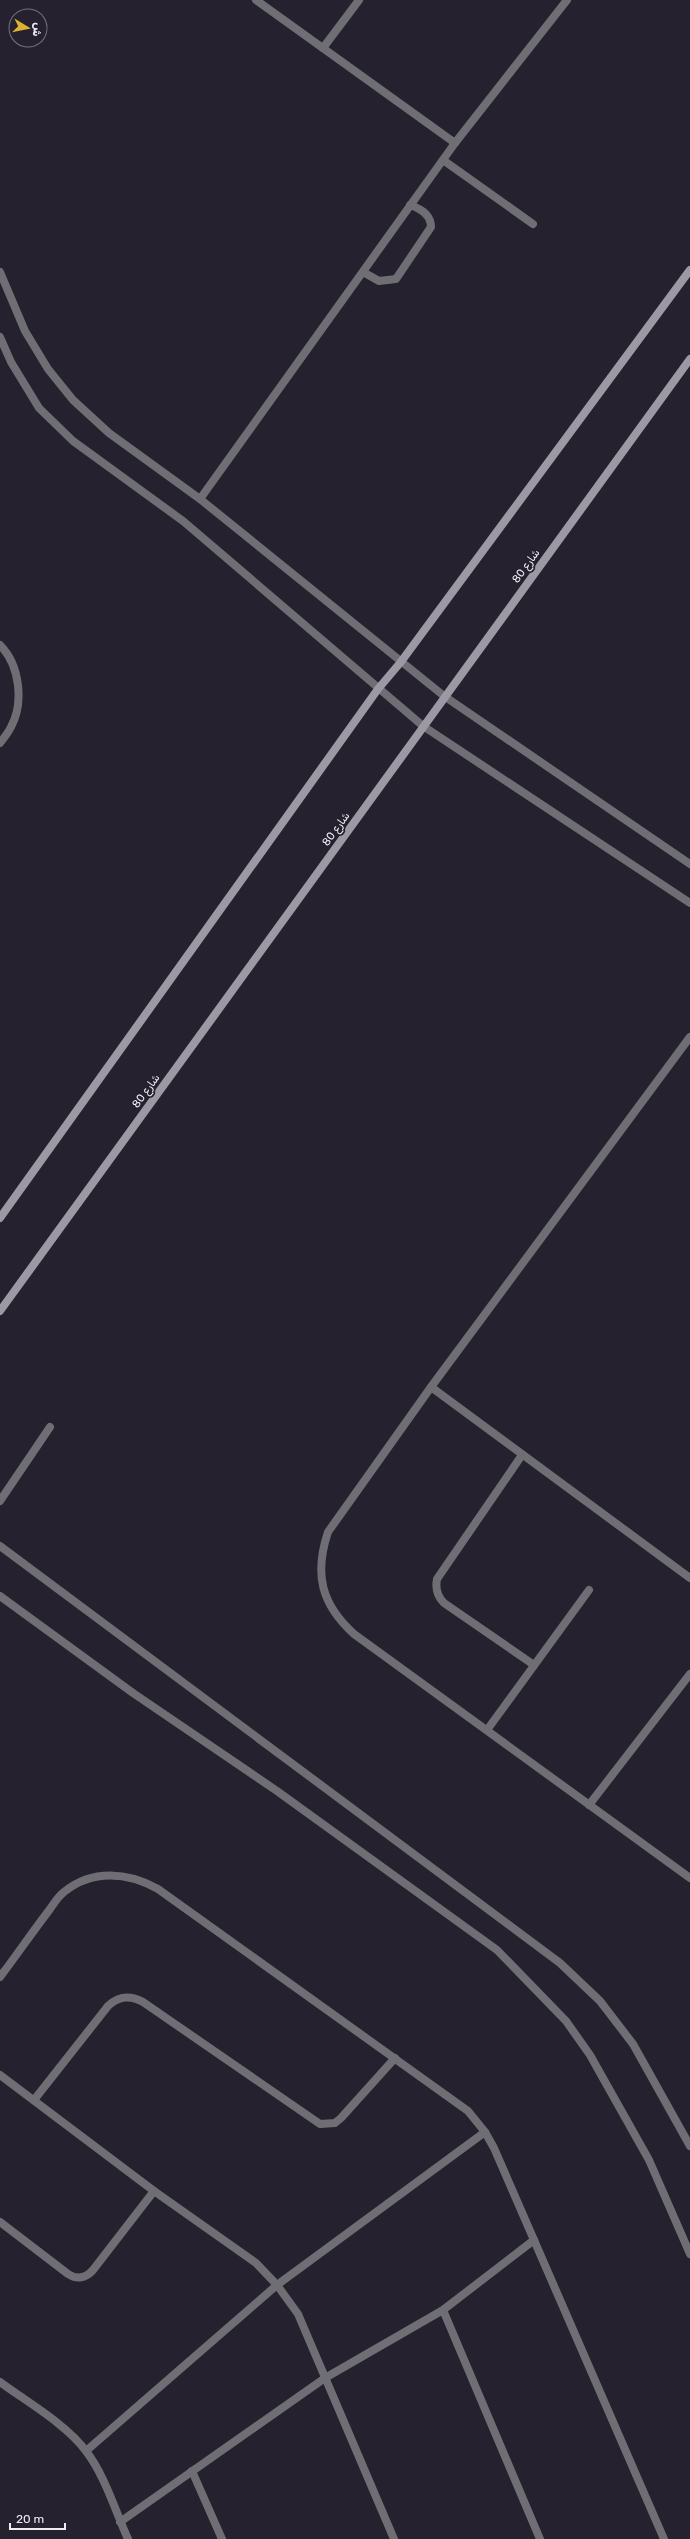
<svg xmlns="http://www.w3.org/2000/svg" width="690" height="2539" font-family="Rubik,Vazirmatn,sans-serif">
<rect width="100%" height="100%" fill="#25212e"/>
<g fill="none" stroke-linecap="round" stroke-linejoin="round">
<g stroke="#706e75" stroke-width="8">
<polyline points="443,160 533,224"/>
<path d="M363 272 379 281 396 279 431 227C431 215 422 209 410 205"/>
<polyline points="0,1501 50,1427"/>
</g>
<g stroke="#706e75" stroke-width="8">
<polyline points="256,0 455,143"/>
<polyline points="323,48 359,0"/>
<polyline points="0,272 25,331 48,369 73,400 109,433 200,499 444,696 690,864"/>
<polyline points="0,337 11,362 39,408 73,441 183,521 423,726 690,903"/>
<polyline points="200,499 455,143 567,0"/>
<path d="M0 645C20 665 24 703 11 727 8 733 4 738 0 743"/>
<path d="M690 1037 431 1387 328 1532C314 1574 321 1604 354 1634L690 1878"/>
<polyline points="431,1387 690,1578"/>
<path d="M522 1455 437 1579C435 1589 437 1596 444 1603L534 1665"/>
<polyline points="0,1546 560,1963 600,2001 633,2044 690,2146"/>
<polyline points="0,1596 133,1693 277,1791 497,1950 566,2021 590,2055 649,2160 690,2254"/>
<polyline points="487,1730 589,1590"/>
<polyline points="589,1805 690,1674"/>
<path d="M0 1977C16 1956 31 1934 47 1913 52 1907 57 1897 64 1892 92 1869 128 1872 158 1889L468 2111 485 2132 494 2148 664 2539"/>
<polyline points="0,2075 154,2191 256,2263 277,2285 298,2314 394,2539"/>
<path d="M34 2100 108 2006C119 1996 130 1995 143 2002L320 2124 335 2123 341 2118 395 2058"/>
<path d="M0 2222 68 2274C77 2280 86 2278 93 2270L154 2191"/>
<polyline points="443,2310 540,2539"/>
<path d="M0 2382C27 2402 66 2424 86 2451 105 2476 115 2510 128 2539"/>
<polyline points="86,2451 277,2285 485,2132"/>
<polyline points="192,2471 222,2539"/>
<polyline points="120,2522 325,2378 443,2310 534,2240"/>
</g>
<g stroke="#9c99a4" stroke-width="8">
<polyline points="0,1218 378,689 400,663 690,270"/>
<polyline points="0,1311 690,359"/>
</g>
</g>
<g text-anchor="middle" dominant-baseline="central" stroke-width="3.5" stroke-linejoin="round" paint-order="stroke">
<g font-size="11" fill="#efecf6" stroke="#25212e">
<text transform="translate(526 566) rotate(-54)">شارع 80</text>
<text transform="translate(336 829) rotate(-54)">شارع 80</text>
<text transform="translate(146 1091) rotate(-54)">شارع 80</text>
</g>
</g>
<g transform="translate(28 28) rotate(100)"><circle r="19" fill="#25212e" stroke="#76727e"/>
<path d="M0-3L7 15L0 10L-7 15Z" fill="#ddb133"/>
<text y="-6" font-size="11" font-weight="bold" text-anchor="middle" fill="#efecf6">ش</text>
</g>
<path d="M10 2523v6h55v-6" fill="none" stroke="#efecf6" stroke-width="2"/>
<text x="16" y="2523" font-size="12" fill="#efecf6" stroke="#25212e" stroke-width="3" paint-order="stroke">20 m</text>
</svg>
